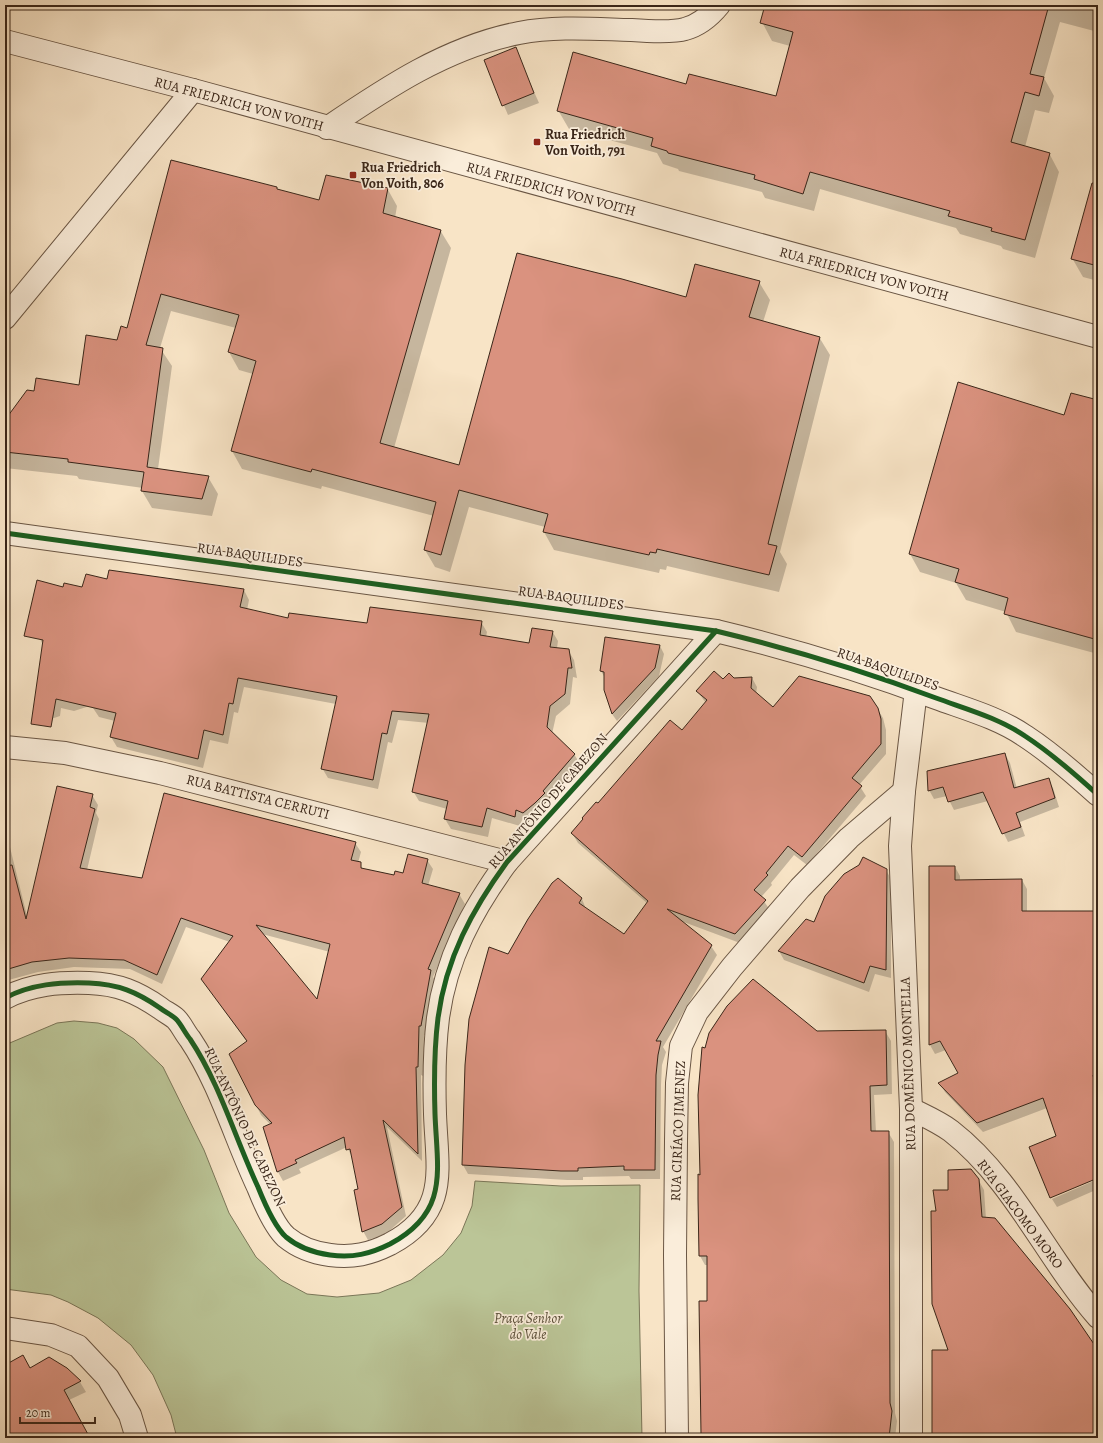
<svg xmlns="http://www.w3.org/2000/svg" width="1103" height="1443" font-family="Alegreya,serif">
<rect width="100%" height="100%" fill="#f8e4c6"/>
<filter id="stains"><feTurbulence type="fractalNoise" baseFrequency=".005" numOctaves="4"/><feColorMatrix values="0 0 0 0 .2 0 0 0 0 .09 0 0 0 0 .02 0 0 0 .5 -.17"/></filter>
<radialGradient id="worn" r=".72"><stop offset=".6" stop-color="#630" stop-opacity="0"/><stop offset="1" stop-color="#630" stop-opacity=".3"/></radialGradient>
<polygon fill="#bbc597" stroke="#7a7658" points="74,1021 98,1023 117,1028 134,1039 163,1067 204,1150 229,1213 256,1257 281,1280 307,1294 337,1297 379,1293 411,1280 443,1255 461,1233 472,1206 475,1181 561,1186 640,1185 639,1291 642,1438 177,1438 171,1415 153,1375 131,1345 98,1318 68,1302 51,1295 5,1289 5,1045 57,1023"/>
<g fill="#0003" fill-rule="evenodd">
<polygon points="685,5 715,5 713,13"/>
<polygon points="766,5 1098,5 1098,32 1060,22 1044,78 1054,96 1049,113 1035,110 1025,147 1049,153 1059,172 1035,258 1003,249 1001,246 960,234 956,228 820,189 814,211 765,198 762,192 679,171 678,169 663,164 657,153 569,129 558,110 687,85 776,97 790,46 772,41 762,22"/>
<polygon points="515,49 539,103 508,115 485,61"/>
<polygon points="172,161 320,201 387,188 397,206 395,218 440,230 451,248 394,448 459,466 687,298 759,282 770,300 763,322 819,337 830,355 780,552 787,564 779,592 667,566 666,570 660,569 659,573 554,550 544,532 545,527 469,507 450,572 435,567 425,550 434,516 322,486 321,489 242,469 232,451 253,374 239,370 229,352 236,328 171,311 160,348 172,366 158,469 208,477 218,494 212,516 152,508 142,491 143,488 79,479 77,476 5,468 5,421 35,392 80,386 128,329"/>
<polygon points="1098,164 1098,281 1083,277 1072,258"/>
<polygon points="1098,402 1098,654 1016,632 1006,612 966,600 956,583 920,572 910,554 1065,416"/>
<polygon points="5,561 8,567 5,582"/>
<polygon points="108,580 244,590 249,600 247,610 289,619 368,624 481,622 487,632 486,637 530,645 552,631 558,641 557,648 568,650 574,660 577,678 573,677 570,704 556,716 552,734 574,754 580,764 529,822 522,820 520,826 492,818 488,837 451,829 445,819 447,809 419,801 413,791 429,723 398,720 392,743 388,742 378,789 328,778 322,768 336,704 244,687 238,713 234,712 228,744 210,740 203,768 117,747 111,737 115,721 99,717 93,708 102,702 74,711 61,708 60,716 39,723 43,645 40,639 64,589 83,589"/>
<polygon points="660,646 664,654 659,676 617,721 612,714 605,690 605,678 601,671"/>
<polygon points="752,678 757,687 756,694 773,708 877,708 883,718 886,730 886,754 859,785 866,796 807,865 794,855 771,883 772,885 761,897 770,910 740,943 681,921 711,946 717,955 663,1047 666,1052 662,1065 661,1085 660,1179 631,1179 629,1176 583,1177 583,1180 567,1180 468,1174 463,1165 509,955 558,879 582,899 586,909 625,936 648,904 578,843 572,833 598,804 683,731 706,703 697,691 723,680"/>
<polygon points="1005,754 1010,763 1017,789 1048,779 1053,788 1059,807 1020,822 1025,836 1008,842 988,801 954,810 947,796 934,799 929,790"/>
<path d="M92 795 98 805 96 813 99 819 87 870 143 879 355 843 361 852 358 863 364 870 395 877 404 874 427 860 433 869 428 886 459 894 465 904 433 977 435 980 426 1035H424L423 1076 421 1075 422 1161 387 1127 406 1216 387 1233 368 1240 363 1231 359 1190 353 1159 347 1147 299 1169 301 1173 283 1181 278 1172 271 1125 261 1115 256 1105 247 1042 202 979 230 942 186 927 162 984 130 969 74 967 38 972 5 981V827L27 916ZM262 934 330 952 317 1001Z"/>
<polygon points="955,867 960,876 960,881 1022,880 1027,889 1027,912 1098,912 1098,1177 1047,1108 983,1132 945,1092 940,1083 959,1073 946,1050 935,1054 930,1045"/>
<polygon points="886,870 891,879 891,978 875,974 869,992 784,960 779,951"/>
<polygon points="885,1031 891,1041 892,1094 874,1095 876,1132 888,1132 894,1142 895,1413 897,1421 895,1438 702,1438 700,1302 708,1302 708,1265 705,1265 700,1256 699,1199 701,1176 817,1032"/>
<polygon points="978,1179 984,1190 986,1219 1098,1353 1098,1438 934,1438 950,1351 937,1211 949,1191"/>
<polygon points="1098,1179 1098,1189 1057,1207 1052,1199"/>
<polygon points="5,1366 30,1369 66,1369 80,1382 86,1392 69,1400 89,1438 5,1438"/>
</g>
<g fill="#da927f" stroke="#3a2619" fill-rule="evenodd">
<polygon points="765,5 1049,5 1030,74 1044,77 1039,96 1025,92 1011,142 1050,153 1025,240 991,231 992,228 948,216 950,211 810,172 803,194 754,179 755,175 668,153 667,151 651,146 653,138 557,111 573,52 686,84 689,74 776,96 793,32 760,23"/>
<polygon points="516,47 534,93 502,106 484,60"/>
<polygon points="171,160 277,187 277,189 319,200 326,175 388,188 383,213 441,230 380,443 459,465 517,253 622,279 686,297 695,264 760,281 749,317 820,337 768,544 777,546 769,575 657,549 656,553 650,552 649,555 543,532 548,514 459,490 441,555 424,550 436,502 312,469 311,472 231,451 256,361 228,352 239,315 161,294 146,345 163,348 147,467 209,476 202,499 141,491 144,472 68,462 68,459 5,452 5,420 27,390 34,391 36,378 79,385 86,335 117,340 121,326 127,328"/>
<polygon points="1092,183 1098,184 1098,266 1071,259"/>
<polygon points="958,382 1064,415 1071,393 1098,400 1098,640 1004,614 1008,598 955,582 959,569 909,554"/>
<polygon points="109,570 244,589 240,607 288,618 289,613 367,623 370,607 482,621 480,635 529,643 532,628 553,631 550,647 569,649 572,668 568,668 565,694 550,706 547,727 575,754 543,791 545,793 535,803 523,813 516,810 515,817 487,808 482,827 444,819 448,801 412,792 429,714 392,711 387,734 382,733 373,780 321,769 337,696 238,678 233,704 229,703 223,735 204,730 198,759 110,737 116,713 56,699 51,727 31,724 43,640 24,636 37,580 63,587 64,583 82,587 86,574 107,579"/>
<polygon points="605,637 660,645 655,668 612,714 604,690 604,672 600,671"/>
<polygon points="714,671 723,679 729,673 734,678 752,677 751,688 773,707 799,676 870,696 878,708 881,719 881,744 852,778 862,786 802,857 788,846 766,873 768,875 754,890 766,900 735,934 667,909 712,945 656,1041 661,1041 658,1055 656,1075 655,1170 624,1170 624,1166 578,1168 578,1171 561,1171 462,1165 465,1065 469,1019 489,947 508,954 528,919 552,883 558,878 582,898 579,903 624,934 648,901 571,833 583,819 582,818 596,802 598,803 670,720 682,730 707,700 696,691"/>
<polygon points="1005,753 1014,788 1049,778 1055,798 1016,813 1021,827 1002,834 983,792 948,802 943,787 928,791 927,771"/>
<path d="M57 786 93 794 90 807 95 809 80 868 142 878 164 793 356 842 351 860 361 862V868L394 875 395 871 403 873 408 854 428 859 422 883 460 893 428 969 431 970 421 1026H419L418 1067H416L418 1154 383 1120 402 1207 382 1224 362 1232 354 1190 358 1189 350 1149 346 1150 344 1137 295 1160 297 1163 277 1172 263 1127 272 1123 255 1105 229 1054 247 1041 201 979 233 936 181 918 157 975 124 960 69 958 32 962 5 970V866L12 865 26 919ZM256 925 330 944 317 999Z"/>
<polygon points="863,857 887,869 886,970 870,966 864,983 778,951 806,919 814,922 825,896 844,874 859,865"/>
<polygon points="929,866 955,866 955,880 1022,879 1022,911 1098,911 1098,1074 1093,1075 1098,1101 1098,1178 1050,1198 1029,1147 1056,1136 1043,1098 977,1123 938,1083 958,1073 940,1041 929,1045"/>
<polygon points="753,979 817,1031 886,1030 887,1085 870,1086 871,1131 889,1131 890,1403 892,1411 889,1438 793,1438 794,1434 701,1434 699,1301 707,1301 707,1256 699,1256 698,1199 698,1174 700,1175 698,1095 702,1047 705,1048 709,1033 727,1006"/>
<polygon points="971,1169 979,1179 982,1217 995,1218 1070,1309 1098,1350 1098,1438 932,1438 932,1350 948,1350 932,1304 931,1211 936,1211 933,1190 948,1190 948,1170"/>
<polygon points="23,1355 30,1368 49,1357 67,1368 81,1381 64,1390 90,1438 5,1438 5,1365"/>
</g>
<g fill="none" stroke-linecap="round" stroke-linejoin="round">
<g stroke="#6a5644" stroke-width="24">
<g id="minor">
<polyline points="5,41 193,90 1098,337"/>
<path d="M327 128C386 88 447 47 519 33 556 26 593 29 631 30 645 31 672 33 685 29 700 25 710 16 719 5"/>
<polyline points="5,318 193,90"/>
<path d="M5 533 716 631C791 649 864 671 936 698 966 709 999 718 1025 736 1051 753 1075 774 1098 795"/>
<polyline points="5,747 65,753 160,773 507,862"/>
<path d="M5 998C31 984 60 982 89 983 118 984 137 992 160 1008 165 1012 172 1015 176 1019 181 1024 185 1033 190 1039 220 1084 235 1138 258 1187 264 1202 275 1227 286 1237 298 1247 315 1253 330 1255 353 1258 370 1254 390 1244 450 1212 437 1170 435 1114 434 1082 434 1050 438 1018 446 958 472 910 507 862L716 631"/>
<path d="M911 1109C925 1116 939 1122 951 1131 1014 1180 1046 1258 1098 1317"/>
<polyline points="5,1328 51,1335 78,1346 108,1378 130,1415 137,1438"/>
<polyline points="677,1438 675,1255 676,1141 677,1083 681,1046 697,1012 732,967 800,888 849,838 904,791"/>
<polyline points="911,1438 911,1109 900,846 904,791 916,690"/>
</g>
</g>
<use href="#minor" stroke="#faedda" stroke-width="22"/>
<g stroke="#faedda" stroke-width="8">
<g id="cycleway">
<path d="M5 533 716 631C791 649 864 671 936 698 966 709 999 718 1025 736 1051 753 1075 774 1098 795"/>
<path d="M5 998C31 984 60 982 89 983 118 984 137 992 160 1008 165 1012 172 1015 176 1019 181 1024 185 1033 190 1039 220 1084 235 1138 258 1187 264 1202 275 1227 286 1237 298 1247 315 1253 330 1255 353 1258 370 1254 390 1244 450 1212 437 1170 435 1114 434 1082 434 1050 438 1018 446 958 472 910 507 862L716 631"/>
</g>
</g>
<use href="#cycleway" stroke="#1b5e20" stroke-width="5"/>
</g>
<g fill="#8f2418" stroke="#faedda" stroke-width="1.5">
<rect x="533" y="138" width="8" height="8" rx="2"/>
<rect x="349" y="171" width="8" height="8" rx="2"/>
</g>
<g text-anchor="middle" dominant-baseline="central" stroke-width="3.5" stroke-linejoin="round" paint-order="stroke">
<g font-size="14" fill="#3a2619" stroke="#faedda">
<text transform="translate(239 104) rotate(15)">RUA FRIEDRICH VON VOITH</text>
<text transform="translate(551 189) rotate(15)">RUA FRIEDRICH VON VOITH</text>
<text transform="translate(864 274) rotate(15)">RUA FRIEDRICH VON VOITH</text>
<text transform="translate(250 555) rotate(8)">RUA BAQUILIDES</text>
<text transform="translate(571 598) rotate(8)">RUA BAQUILIDES</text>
<text transform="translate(888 669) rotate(19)">RUA BAQUILIDES</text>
<text transform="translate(258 797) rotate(14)">RUA BATTISTA CERRUTI</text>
<text transform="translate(548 801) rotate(-49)">RUA ANTÔNIO DE CABEZON</text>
<text transform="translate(908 1064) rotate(-92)">RUA DOMÊNICO MONTELLA</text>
<text transform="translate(245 1127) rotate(65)">RUA ANTÔNIO DE CABEZON</text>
<text transform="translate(678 1131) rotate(-88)">RUA CIRÍACO JIMENEZ</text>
<text transform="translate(1020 1214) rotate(53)">RUA GIACOMO MORO</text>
</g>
<g font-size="14" font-weight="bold" fill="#3a2619" stroke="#faedda" text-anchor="start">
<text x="545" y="134">Rua Friedrich<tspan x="545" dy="16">Von Voith, 791</tspan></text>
<text x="361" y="167">Rua Friedrich<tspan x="361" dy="16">Von Voith, 806</tspan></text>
</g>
<g font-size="14" font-style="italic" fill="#5a4e38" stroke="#faedda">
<text x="528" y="1318">Praça Senhor<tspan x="528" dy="16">do Vale</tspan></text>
</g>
</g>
<rect width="1103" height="1443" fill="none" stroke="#f8e4c6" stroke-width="20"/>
<rect x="6" y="6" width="1091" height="1431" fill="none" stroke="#3a2619" stroke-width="2"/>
<rect x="10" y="10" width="1083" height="1423" fill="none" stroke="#3a2619"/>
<path d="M20 1417v6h75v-6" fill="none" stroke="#3a2619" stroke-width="2"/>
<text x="26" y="1417" font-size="12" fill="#3a2619" stroke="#faedda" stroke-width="3" paint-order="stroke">20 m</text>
<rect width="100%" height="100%" filter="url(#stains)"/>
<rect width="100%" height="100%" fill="url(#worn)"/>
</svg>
